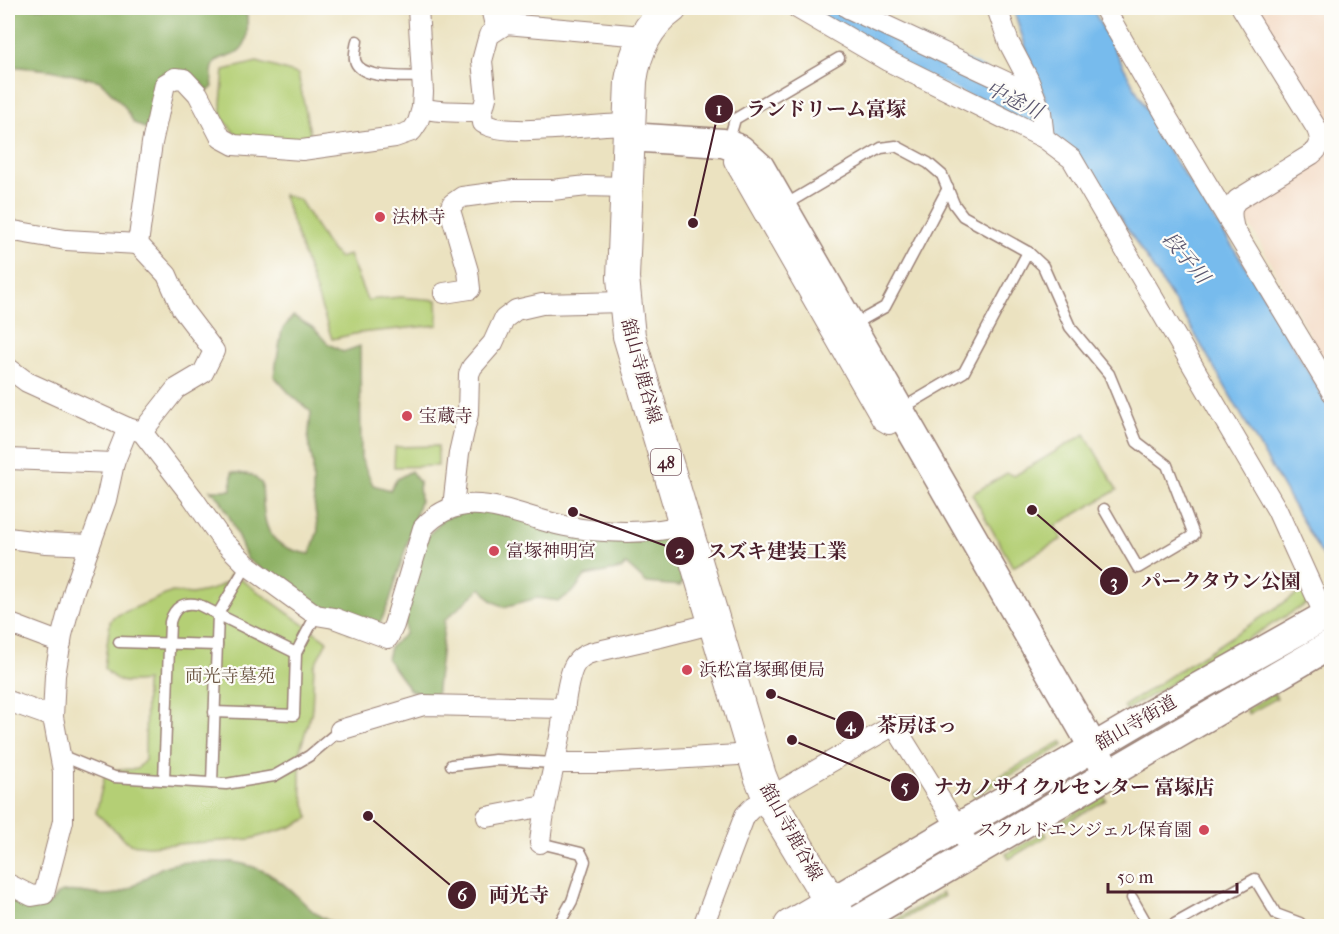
<svg xmlns="http://www.w3.org/2000/svg" width="1339" height="934" font-family="'IM FELL French Canon','Noto Serif JP',serif">
<rect width="100%" height="100%" fill="#fdfcf7"/>
<filter id="ink" filterUnits="userSpaceOnUse"><feTurbulence type="fractalNoise" baseFrequency=".0167" numOctaves="2"/><feDisplacementMap in="SourceGraphic" scale="12" xChannelSelector="R" yChannelSelector="G"/><feConvolveMatrix kernelMatrix="1 2 1 2 8 2 1 2 1" color-interpolation-filters="sRGB"/></filter>
<filter id="wash" filterUnits="userSpaceOnUse"><feTurbulence type="fractalNoise" baseFrequency=".008" numOctaves="4" result="noise"/><feDisplacementMap in="SourceGraphic" scale="24" xChannelSelector="R" yChannelSelector="G"/><feGaussianBlur stdDeviation="1.35" result="paint"/><feColorMatrix in="noise" values="0 0 0 0 0 0 0 0 0 0 0 0 0 0 0 0 0 1.4 0 .05"/><feComposite in="paint" operator="in"/></filter>
<g filter="url(#wash)">
<rect width="100%" height="100%" fill="#ebe2c0"/>
<g fill="#f2d5be">
<polygon points="1251,8 1331,8 1331,147"/>
<polygon points="1331,148 1331,375 1245,215 1250,197"/>
</g>
<g fill="#b4cf75" stroke="#7f7750" stroke-width="1.5">
<polygon points="257,62 298,74 312,143 237,136 223,119 221,104 224,70"/>
<polygon points="283,194 300,200 326,243 339,258 349,255 367,300 400,297 437,300 438,325 359,333 332,339"/>
<polygon points="1085,434 1117,490 1055,526 1062,539 1013,567 972,494 1007,473 1014,476"/>
<polygon points="438,446 438,466 394,467 395,447"/>
<path d="M232 573 327 641 314 666 312 710 300 750V785L309 818 291 827 251 839 148 846 130 844 96 813 106 770 137 769 145 760 146 681C124 683 119 685 104 668L110 622 113 617 172 592 192 594 211 590 226 583Z"/>
<polygon points="1305,589 1310,602 1126,710 1124,706"/>
<polygon points="1274,693 1277,698 1248,714 1246,710"/>
<polygon points="1062,741 1064,745 974,796 972,792"/>
<polygon points="1104,796 1106,800 1064,824 1062,821"/>
<polygon points="1045,832 1047,836 1009,859 1006,854"/>
<polygon points="942,893 944,896 891,926 885,926"/>
</g>
<g fill="#8fb266" stroke="#6c6848" stroke-width="1.5">
<path d="M8 8H226L228 13 237 12 247 15C247 23 249 36 245 43 234 66 206 45 213 87L208 91 203 84 194 80 171 89 146 129 134 123 124 106 100 81 51 70 8 66Z"/>
<path d="M293 316 314 328 327 343 343 352 360 346 361 458 373 485 390 490 397 479 411 471 419 482 420 501 390 600 381 621 370 635 349 632 247 559 232 522 220 499 210 490H231L232 472 252 475 262 484C264 524 263 547 310 554L318 530 313 495V464L308 441 311 412 290 394 274 376 282 330Z"/>
<polygon points="472,510 683,538 687,575 680,586 647,583 626,564 621,569 585,576 574,591 559,601 537,598 504,607 492,601 481,588 445,620 436,697 410,690 387,659 390,647 405,634 405,611 424,540 443,519"/>
<path d="M232 862C262 866 278 878 299 898 308 907 317 916 329 921 350 930 375 917 397 926H8V894C20 900 37 913 50 903 56 898 55 893 64 892 82 889 101 899 119 893 136 888 147 874 163 867 183 859 210 863 232 862Z"/>
</g>
<polygon fill="#77bbed" stroke="#606d8c" stroke-width="1.5" points="1013,8 1092,8 1169,151 1252,276 1331,410 1331,571 1189,324 1086,165 1038,85"/>
<g fill="none" stroke-linecap="round" stroke-linejoin="round">
<polyline stroke="#77bbed" stroke-width="32" points="825,8 1068,127 1091,153"/>
</g>
</g>
<g filter="url(#ink)">
<g fill="none" stroke-linecap="round" stroke-linejoin="round">
<g stroke="#9a8076" stroke-width="13">
<g id="lane">
<path d="M357 41C356 46 354 55 355 60 359 80 406 76 422 77"/>
<polyline points="728,144 735,119 839,58"/>
<polyline points="783,206 881,148 896,146 928,163 942,175 954,204 963,216 1028,252 1043,266 1070,327 1109,374 1137,442 1167,465 1194,535 1138,568 1104,509"/>
<polyline points="851,326 885,307 948,188"/>
<polyline points="901,409 964,372 1028,252"/>
<polyline points="119,642 217,645"/>
<polyline points="214,712 294,715 296,653 316,615"/>
<polyline points="60,755 114,777 226,784 274,776 309,756 340,730"/>
<polyline points="451,765 495,760 555,763"/>
<path d="M164 780 170 622C174 607 184 601 199 605L296 653"/>
<polyline points="212,783 218,614 247,565"/>
<polyline points="540,843 581,853 585,861 572,901 558,926"/>
<polyline points="1132,898 1148,926"/>
<polyline points="1171,926 1255,879 1276,914 1300,923 1302,926"/>
</g>
</g>
<g stroke="#9a8076" stroke-width="22">
<g id="street">
<polyline points="418,8 423,92 422,108"/>
<polyline points="491,8 494,21 506,24"/>
<polyline points="797,8 888,61 1044,138 1072,159 1277,510 1320,605 1328,614"/>
<polyline points="848,8 1034,95"/>
<polyline points="997,8 1009,43 1028,79 1041,112 1044,138"/>
<polyline points="1104,8 1168,119 1332,392"/>
<path d="M629 124C597 123 506 139 483 123L482 113 486 98 482 61 489 35 506 24 631 35 643 41"/>
<polyline points="740,149 734,161 882,420 889,424 903,416"/>
<path d="M1233 225C1231 215 1230 208 1237 200L1312 154C1322 147 1321 139 1317 129L1242 8"/>
<path d="M8 230 66 240 138 244 152 143 165 84 175 78 184 79 198 94 221 138 234 145 302 150 395 137 412 131 418 122 422 108C441 114 462 110 482 113"/>
<polyline points="138,244 167,275 182,309 214,351 203,373 176,389 142,432"/>
<polyline points="444,293 470,289 468,271 450,210 452,204 462,197 514,190 552,190 587,186 626,187"/>
<path d="M8 368 27 382 128 428 142 432 193 498 222 540 247 565 316 615 334 618 388 638 394 625 423 528C463 482 517 517 565 526 599 533 651 535 684 525"/>
<polyline points="8,459 114,463"/>
<polyline points="453,507 459,453 468,414 469,374 472,367 493,343 504,319 516,310 542,304 624,302"/>
<polyline points="8,538 46,543 90,545"/>
<polyline points="8,623 61,643"/>
<polyline points="8,701 53,717"/>
<polyline points="340,730 424,705 565,708"/>
<polyline points="555,763 605,763 738,755 752,750"/>
<polyline points="487,817 544,806"/>
<path d="M540 843C543 807 553 773 560 737 564 716 565 687 573 668 577 659 585 654 594 652L660 637 714 623"/>
<polyline points="8,884 32,896 44,894 63,821 63,771 53,717 55,675 62,635 74,590 106,500 114,463 128,428"/>
<polyline points="703,926 745,815 753,807 894,725 973,852"/>
</g>
</g>
<g stroke="#9a8076" stroke-width="31">
<g id="secondary">
<polyline points="628,137 723,143 740,149 760,167 1108,773"/>
<polyline points="831,902 1159,709 1332,612"/>
<polyline points="848,926 1332,644"/>
</g>
</g>
<g stroke="#9a8076" stroke-width="34">
<g id="primary">
<path d="M671 8C647 25 635 52 631 81L623 278 629 336 760 776 770 801 845 926"/>
<polyline points="790,926 831,902"/>
</g>
</g>
<use href="#lane" stroke="#fff" stroke-width="10"/>
<use href="#street" stroke="#fff" stroke-width="20"/>
<use href="#secondary" stroke="#fff" stroke-width="28"/>
<use href="#primary" stroke="#fff" stroke-width="32"/>
</g>
</g>
<g fill="#d1495b" stroke="#fdfcf7" stroke-width="2">
<circle cx="380" cy="217" r="6"/>
<circle cx="407" cy="416" r="6"/>
<circle cx="494" cy="551" r="6"/>
<circle cx="687" cy="670" r="6"/>
<circle cx="1204" cy="830" r="6"/>
</g>
<g text-anchor="middle" dominant-baseline="central" stroke-width="4.5" stroke-linejoin="round" paint-order="stroke">
<rect fill="#fdfcf7" stroke="#806168" stroke-width="1.5" x="651" y="449" width="30" height="26" rx="4.5"/>
<g font-size="16" font-weight="bold" fill="#4a1f2b">
<text x="666" y="462">48</text>
</g>
<g font-size="18" fill="#4a1f2b" stroke="#fdfcf7" text-anchor="start">
<text x="392" y="217">法林寺</text>
<text x="419" y="416">宝蔵寺</text>
<text x="506" y="551">富塚神明宮</text>
<text x="699" y="670">浜松富塚郵便局</text>
<text x="1192" y="830" text-anchor="end">スクルドエンジェル保育園</text>
</g>
<g font-size="18" fill="#4a1f2b" stroke="#fdfcf7">
<text transform="translate(641 371) rotate(75)">舘山寺鹿谷線</text>
<text transform="translate(1136 723) rotate(-30)">舘山寺街道</text>
<text transform="translate(791 832) rotate(61)">舘山寺鹿谷線</text>
</g>
<g font-size="18" fill="#6a5441" stroke="#fdfcf7">
<text x="230" y="676">両光寺墓苑</text>
</g>
<g font-size="20" font-style="italic" fill="#5a566f" stroke="#fdfcf7">
<text transform="translate(1014 100) rotate(26)">中途川</text>
<text transform="translate(1186 258) rotate(50)">段子川</text>
</g>
</g>
<path fill="none" stroke="#4a1f2b" stroke-width="2" d="M693 223L719 109M573 512L680 551M1032 510L1114 581M771 694L850 725M792 740L905 787M368 816L462 895"/>
<g fill="#4a1f2b" stroke="#fdfcf7" stroke-width="2">
<circle cx="693" cy="223" r="6"/>
<circle cx="573" cy="512" r="6"/>
<circle cx="1032" cy="510" r="6"/>
<circle cx="771" cy="694" r="6"/>
<circle cx="792" cy="740" r="6"/>
<circle cx="368" cy="816" r="6"/>
<circle cx="719" cy="109" r="15"/>
<circle cx="680" cy="551" r="15"/>
<circle cx="1114" cy="581" r="15"/>
<circle cx="850" cy="725" r="15"/>
<circle cx="905" cy="787" r="15"/>
<circle cx="462" cy="895" r="15"/>
</g>
<g font-size="18" text-anchor="middle" font-weight="bold" fill="#fff">
<text x="719" y="115">1</text>
<text x="680" y="558">2</text>
<text x="1114" y="588">3</text>
<text x="850" y="731">4</text>
<text x="905" y="793">5</text>
<text x="462" y="901">6</text>
</g>
<g font-size="20" text-anchor="middle" font-weight="bold" fill="#4a1f2b" stroke="#fdfcf7" stroke-width="4.5" stroke-linejoin="round" paint-order="stroke">
<text x="826" y="116">ランドリーム富塚</text>
<text x="777" y="558">スズキ建装工業</text>
<text x="1221" y="588">パークタウン公園</text>
<text x="917" y="732">茶房ほっ</text>
<text x="1074" y="794">ナカノサイクルセンター 富塚店</text>
<text x="519" y="902">両光寺</text>
</g>
<rect width="1339" height="934" fill="none" stroke="#fdfcf7" stroke-width="30"/>
<path d="M1108 883v9h129v-9" fill="none" stroke="#4a1f2b" stroke-width="3"/>
<text x="1117" y="883" font-size="18" fill="#4a1f2b" stroke="#fdfcf7" stroke-width="4.5" paint-order="stroke">50 m</text>
</svg>
